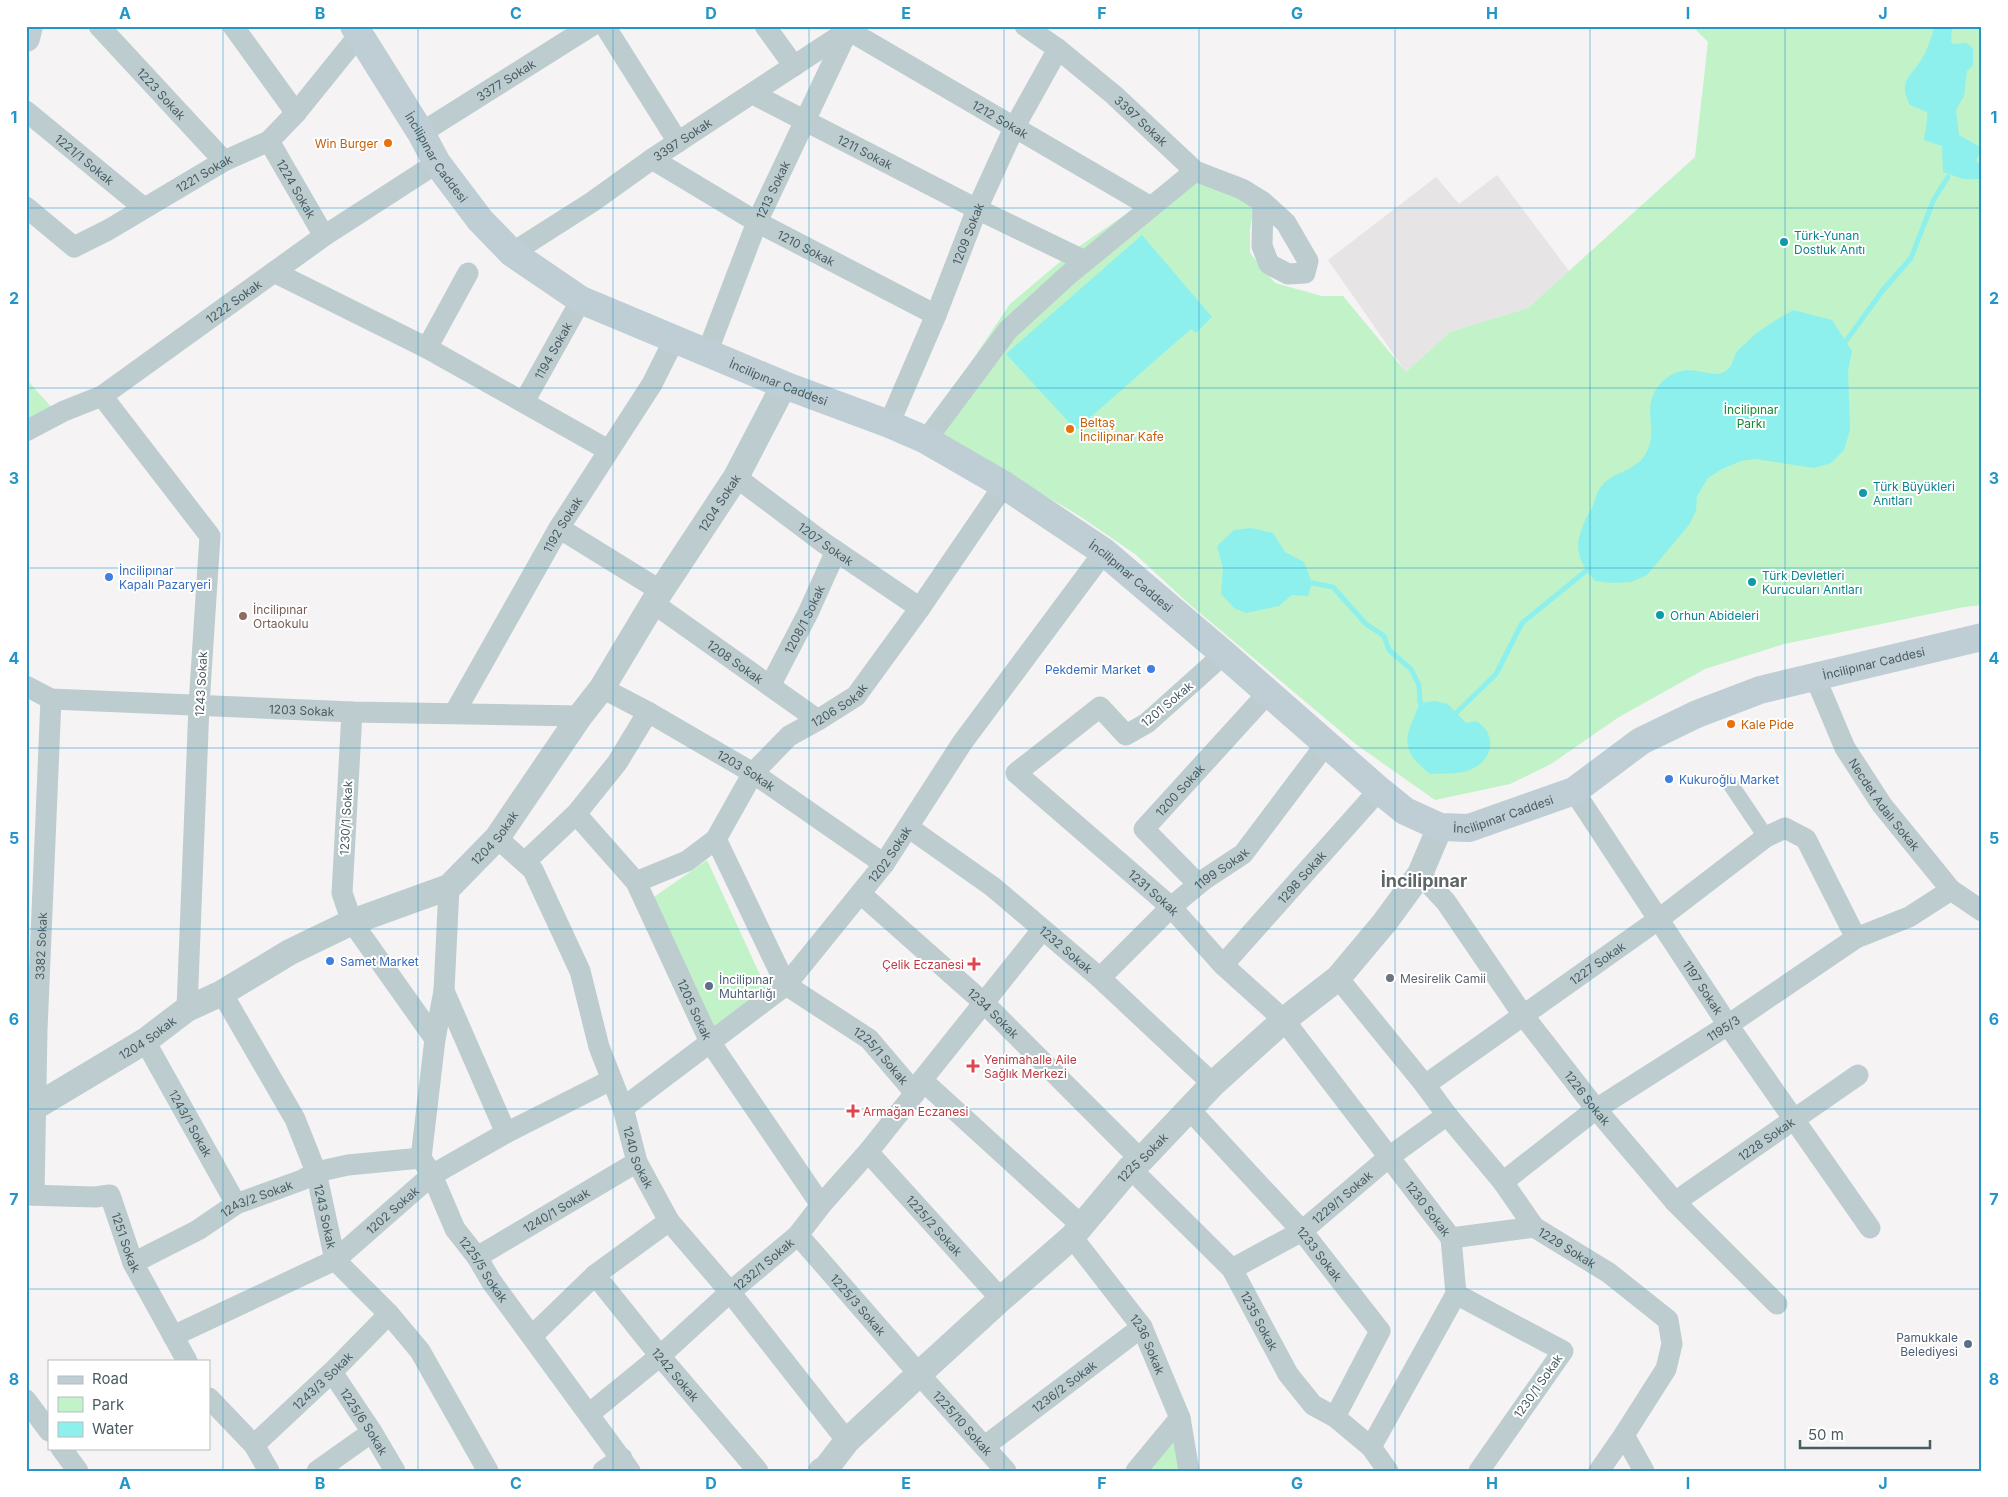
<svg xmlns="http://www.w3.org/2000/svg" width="2008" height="1497" font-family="Inter,sans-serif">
<rect width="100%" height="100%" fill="#f5f3f3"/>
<polygon fill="#e6e4e5" points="1497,175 1569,271 1528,308 1450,332 1406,372 1328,260 1436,177 1459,204"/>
<g fill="#c2f2c8">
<polygon points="1692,26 1982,26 1982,605 1964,607 1784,644 1705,669 1619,717 1551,764 1510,784 1435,800 1357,745 1188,603 1135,554 1078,515 927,427 1010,304 1074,250 1201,162 1254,206 1250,229 1250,253 1275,283 1322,296 1343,296 1406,372 1450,332 1528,308 1695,157 1708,42"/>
<polygon points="26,379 54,410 26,425"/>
<polygon points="707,860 767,990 711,1030 654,897"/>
<polygon points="1180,1418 1189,1471 1136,1471"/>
</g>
<g fill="#8ef0ec">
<path d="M1934 26H1952L1951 41 1953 44 1966 43 1973 48V65L1967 71 1964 96 1956 110 1959 135 1982 148 1976 160 1982 168V179H1963L1943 172 1942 146 1924 140C1925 130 1928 121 1927 112L1910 105C1907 99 1904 92 1905 86 1906 77 1915 70 1919 63 1926 53 1932 38 1934 26Z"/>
<polygon points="1142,235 1212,317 1196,333 1191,329 1076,430 1006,354"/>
<path d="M1793 310 1832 320 1852 351 1848 371 1850 430 1844 450 1831 463 1814 468 1755 459 1741 461 1722 469 1708 478 1697 496 1696 511 1689 525 1647 575 1631 582 1613 583 1595 581C1578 561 1573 548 1584 523 1586 517 1590 512 1593 506 1596 497 1597 490 1604 483 1619 469 1639 471 1648 449 1658 424 1639 405 1663 381 1688 358 1709 380 1724 372 1733 368 1732 360 1736 353 1739 349 1745 344 1749 340 1761 328 1778 319 1793 310Z"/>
<polygon points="1251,528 1273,533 1285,552 1304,562 1312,583 1308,596 1292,595 1279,606 1246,613 1234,608 1221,594 1223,569 1217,546 1234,530"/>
<path d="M1435 701 1448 704 1466 723 1476 721C1497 733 1494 759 1472 769 1460 775 1443 773 1430 774 1397 748 1406 737 1420 703Z"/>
</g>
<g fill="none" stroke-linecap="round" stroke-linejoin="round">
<g stroke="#8ef0ec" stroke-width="5">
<polyline points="1846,341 1883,290 1911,258 1934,199 1948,177"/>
<polyline points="1312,583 1333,587 1366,624 1384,636 1389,650 1411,669 1419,685 1420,703"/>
<polyline points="1456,713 1496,674 1522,623 1586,571"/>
</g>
<polyline stroke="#bdcccf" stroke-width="16" points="1729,782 1766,837"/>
<g stroke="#bdcccf" stroke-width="21">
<path id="s1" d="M99 26 224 161"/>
<polyline points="233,26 296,113"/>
<polyline points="605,26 678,142"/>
<polyline points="765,26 794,66"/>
<path id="s2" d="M1025 26 1058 49 1114 95 1195 171 1242 189 1263 202 1286 223 1308 261 1305 273 1288 274 1269 264 1262 246 1263 202"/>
<path id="s3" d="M753 94 977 209 1085 261"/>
<path id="s4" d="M26 111 144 208"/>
<path id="s5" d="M421 133 591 26"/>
<path id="s6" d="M269 141 324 236"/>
<path id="s7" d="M652 159 757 222 936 315"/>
<path id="s8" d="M26 207 74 247 108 230 224 161 269 141 296 113 359 35"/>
<path id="s9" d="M512 253 592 202 652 159 847 31"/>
<polyline points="274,272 427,348"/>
<polyline points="468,273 427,348 608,450"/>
<path id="s10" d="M707 353 757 222 848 30 1151 207"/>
<polyline points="102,396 210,536 199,705 187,1009"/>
<path id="s11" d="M524 402 581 300"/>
<path id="s12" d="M889 424 936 315 977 209 1014 128 1058 49"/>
<path id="s13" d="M26 431 64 411 102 396 324 236 437 163"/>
<polyline points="926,440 1008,330 1067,276 1195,171"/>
<path id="s14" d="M736 477 824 543 920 608"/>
<polyline points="559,528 661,591"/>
<path id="s15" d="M653 603 818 720"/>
<path id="s16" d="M1224 654 1147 723 1126 735 1100 707 1016 773 1171 907 1223 965 1284 1020 1451 1238 1456 1294 1371 1447"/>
<path id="s17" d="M1815 677 1845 748 1882 805 1951 890 1982 911"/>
<path id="s18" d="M26 686 51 699 352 712 580 716"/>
<path id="s19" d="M770 686 808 613 836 551"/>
<path id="s20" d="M602 688 648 712 753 773 884 864"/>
<polyline points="352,712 342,893 352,922 435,1039"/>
<path id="s21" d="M455 712 559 528 652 384 674 340"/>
<path id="s22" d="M1574 791 1728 1025 1870 1228"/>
<path id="s23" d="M576 814 636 882 710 1042 821 1205"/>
<path id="s24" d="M908 827 993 887 1100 978 1213 1084"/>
<path id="s25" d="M497 838 533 870 580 971 599 1047 623 1108 637 1162 669 1221 730 1292 847 1441"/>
<path id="s26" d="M716 839 786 985 869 1039 915 1093 922 1080 1082 1226"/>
<polyline points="526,861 576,814 617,763 648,712"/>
<path id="s27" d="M1420 874 1446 902 1523 1015 1596 1109 1675 1202 1777 1304"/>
<path id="s28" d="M636 882 687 861 716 839 753 773 789 736 818 720 856 696 920 608 1004 485"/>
<path id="s29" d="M1198 884 1144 829 1267 694"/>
<path id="s30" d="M449 887 444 991 435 1039 421 1158 432 1175 455 1229 477 1257 491 1281 630 1471"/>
<path id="s31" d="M861 894 984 1003 1141 1160"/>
<path id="s32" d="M1223 965 1379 790"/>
<path id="s33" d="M1100 978 1171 907 1205 879 1243 854 1326 744"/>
<path id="s34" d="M1338 978 1425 1085 1447 1115 1503 1182 1534 1227 1609 1273 1668 1320 1672 1344 1666 1369 1624 1435 1599 1471"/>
<polyline points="444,991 506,1133"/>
<path id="s35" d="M222 993 295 1119 316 1172 335 1260 389 1314 420 1351 488 1471"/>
<path id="s36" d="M145 1041 236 1204"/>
<polyline points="922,1080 1042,930"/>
<path id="s37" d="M1425 1085 1659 919 1766 837 1785 828 1806 839 1856 938"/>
<path id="s38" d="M623 1108 786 985 884 864 962 743 1104 552"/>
<path id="s39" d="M1189 1109 1302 1231 1380 1331 1335 1417"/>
<path id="s40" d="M868 1152 1001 1299"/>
<path id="s41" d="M1130 1168 1232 1269 1288 1374 1313 1405 1335 1417 1371 1447 1388 1471"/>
<path id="s42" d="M1503 1182 1596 1109 1728 1025 1856 938 1909 917 1951 890"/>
<path id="s43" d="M26 1195 95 1197 110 1195 133 1263 187 1361"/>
<path id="s44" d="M34 1195 37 1030 51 699"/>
<path id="s45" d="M1675 1202 1858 1075"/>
<path id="s46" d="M798 1235 919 1374 1006 1471"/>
<path id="s47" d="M1072 1237 1142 1327 1180 1418 1189 1471"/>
<polyline points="1451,1238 1534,1227"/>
<path id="s48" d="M477 1257 637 1162"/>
<path id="s49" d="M133 1263 198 1230 236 1204 302 1180 316 1172 348 1165 421 1158"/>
<path id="s50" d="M1232 1269 1302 1231 1389 1157 1447 1115"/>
<path id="s51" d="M595 1275 660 1356 758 1471"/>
<polyline points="1456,1294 1563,1351 1479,1471"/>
<path id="s52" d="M173 1336 335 1260 432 1175 506 1133 611 1080"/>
<polyline points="532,1336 595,1275 669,1221"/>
<path id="s53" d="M332 1372 372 1432 395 1471"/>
<polyline points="209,1398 254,1445 269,1471"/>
<polyline points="26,1400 49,1431"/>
<path id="s54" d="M589 1414 660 1356 730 1292 798 1235 821 1205 868 1152 915 1093"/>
<polyline points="1624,1435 1644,1471"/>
<path id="s55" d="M254 1445 332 1372 389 1314"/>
<path id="s56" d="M985 1446 1142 1327"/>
<polyline points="61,1448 78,1471"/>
<polyline points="317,1471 372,1432"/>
<polyline points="603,1471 622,1458"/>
<polyline points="1136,1471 1180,1418"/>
</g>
<g stroke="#bdcccf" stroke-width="26">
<path id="s57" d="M35 1107 145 1041 187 1009 222 993 290 952 352 922 449 887 497 838 580 716 602 688 653 603 736 477 784 385"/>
<path id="s58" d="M821 1471 827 1467 847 1441 919 1374 1001 1299 1072 1237 1130 1168 1141 1160 1213 1084 1284 1020 1338 978 1385 922 1420 874 1440 827"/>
</g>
<g stroke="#beced4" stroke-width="28">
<path id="s59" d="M354 26 421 133 437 163 480 220 512 253 581 300 784 385 889 424 926 440 1004 485 1104 552 1224 654 1379 790 1405 811 1440 827 1469 828 1574 791 1641 741 1697 714 1760 690 1982 637"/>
<polyline points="26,38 29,26"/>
</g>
</g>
<path fill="none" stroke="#2395c9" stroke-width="1" stroke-opacity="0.55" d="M223 26V1471M418 26V1471M613 26V1471M809 26V1471M1004 26V1471M1199 26V1471M1395 26V1471M1590 26V1471M1785 26V1471M26 208H1982M26 388H1982M26 568H1982M26 748H1982M26 929H1982M26 1109H1982M26 1289H1982"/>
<g fill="#e8710a" stroke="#fff" stroke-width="2">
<circle cx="388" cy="143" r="5"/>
<circle cx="1070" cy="429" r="5"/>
<circle cx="1731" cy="724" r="5"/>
</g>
<g fill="#0f9aa8" stroke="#fff" stroke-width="2">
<circle cx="1784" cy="242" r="5"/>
<circle cx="1863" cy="493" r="5"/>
<circle cx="1752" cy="582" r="5"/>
<circle cx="1660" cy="615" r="5"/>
</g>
<g fill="#3f7fe0" stroke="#fff" stroke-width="2">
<circle cx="109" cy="577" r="5"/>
<circle cx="1151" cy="669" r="5"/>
<circle cx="1669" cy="779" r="5"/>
<circle cx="330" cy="961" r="5"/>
</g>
<circle fill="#8d6e63" stroke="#fff" stroke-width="2" cx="243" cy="616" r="5"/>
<g fill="#e0444e" stroke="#fff" stroke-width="2">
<path d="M971.5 956.5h5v5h5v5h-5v5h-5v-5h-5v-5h5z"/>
<path d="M970.5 1058.5h5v5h5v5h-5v5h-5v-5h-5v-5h5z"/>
<path d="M850.5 1103.5h5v5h5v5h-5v5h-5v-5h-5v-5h5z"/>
</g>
<circle fill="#6b7280" stroke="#fff" stroke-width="2" cx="1390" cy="978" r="5"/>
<g fill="#5c6f8a" stroke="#fff" stroke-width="2">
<circle cx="709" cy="986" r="5"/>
<circle cx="1968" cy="1344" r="5"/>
</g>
<g text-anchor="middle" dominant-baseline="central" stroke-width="4" stroke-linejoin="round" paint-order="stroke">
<g font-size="12" fill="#495c61" stroke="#fff">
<text stroke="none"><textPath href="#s5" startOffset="100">3377 Sokak</textPath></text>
<text stroke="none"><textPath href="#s1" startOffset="92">1223 Sokak</textPath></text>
<text stroke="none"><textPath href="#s10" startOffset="529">1212 Sokak</textPath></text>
<text stroke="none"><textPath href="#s2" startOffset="150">3397 Sokak</textPath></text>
<text stroke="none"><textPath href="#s9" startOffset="205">3397 Sokak</textPath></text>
<text stroke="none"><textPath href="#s3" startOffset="126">1211 Sokak</textPath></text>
<text stroke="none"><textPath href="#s59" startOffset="155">İncilipınar Caddesi</textPath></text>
<text stroke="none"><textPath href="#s4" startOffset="76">1221/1 Sokak</textPath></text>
<text stroke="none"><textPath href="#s8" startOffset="212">1221 Sokak</textPath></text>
<text stroke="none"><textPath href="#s6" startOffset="55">1224 Sokak</textPath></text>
<text stroke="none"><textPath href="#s10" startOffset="176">1213 Sokak</textPath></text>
<text stroke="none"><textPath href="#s12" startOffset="206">1209 Sokak</textPath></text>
<text stroke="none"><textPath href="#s7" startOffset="178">1210 Sokak</textPath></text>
<text stroke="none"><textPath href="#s13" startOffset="246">1222 Sokak</textPath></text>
<text stroke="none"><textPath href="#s11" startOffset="59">1194 Sokak</textPath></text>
<text stroke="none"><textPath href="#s59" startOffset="575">İncilipınar Caddesi</textPath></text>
<text stroke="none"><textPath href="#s57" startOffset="942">1204 Sokak</textPath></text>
<text stroke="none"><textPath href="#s21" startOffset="216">1192 Sokak</textPath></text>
<text stroke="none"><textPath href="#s14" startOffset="112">1207 Sokak</textPath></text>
<text stroke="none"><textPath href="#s59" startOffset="980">İncilipınar Caddesi</textPath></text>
<text stroke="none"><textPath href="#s19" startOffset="75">1208/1 Sokak</textPath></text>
<text stroke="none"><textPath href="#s15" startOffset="101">1208 Sokak</textPath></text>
<text stroke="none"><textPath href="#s59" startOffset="1850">İncilipınar Caddesi</textPath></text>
<text transform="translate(201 684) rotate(-87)">1243 Sokak</text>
<text stroke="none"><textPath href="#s28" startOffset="278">1206 Sokak</textPath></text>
<text transform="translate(1167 704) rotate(-40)">1201 Sokak</text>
<text stroke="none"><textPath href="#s18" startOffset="279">1203 Sokak</textPath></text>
<text stroke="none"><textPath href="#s20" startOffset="166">1203 Sokak</textPath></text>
<text stroke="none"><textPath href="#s29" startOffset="130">1200 Sokak</textPath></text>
<text stroke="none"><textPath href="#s17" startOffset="146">Necdet Adalı Sokak</textPath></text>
<text stroke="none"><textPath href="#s59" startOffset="1445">İncilipınar Caddesi</textPath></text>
<text transform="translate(346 818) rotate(-87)">1230/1 Sokak</text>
<text stroke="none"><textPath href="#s57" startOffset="538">1204 Sokak</textPath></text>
<text stroke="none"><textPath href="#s38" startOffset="371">1202 Sokak</textPath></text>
<text stroke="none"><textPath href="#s33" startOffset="164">1199 Sokak</textPath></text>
<text stroke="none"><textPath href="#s32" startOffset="118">1298 Sokak</textPath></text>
<text stroke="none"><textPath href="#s16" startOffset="455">1231 Sokak</textPath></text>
<text stroke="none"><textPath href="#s44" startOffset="249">3382 Sokak</textPath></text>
<text stroke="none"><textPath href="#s24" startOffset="200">1232 Sokak</textPath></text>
<text stroke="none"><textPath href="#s37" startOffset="211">1227 Sokak</textPath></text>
<text stroke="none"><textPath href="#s22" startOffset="235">1197 Sokak</textPath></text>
<text stroke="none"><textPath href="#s23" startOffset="231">1205 Sokak</textPath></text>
<text stroke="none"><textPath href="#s31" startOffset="178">1234 Sokak</textPath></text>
<text stroke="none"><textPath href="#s42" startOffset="269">1195/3</textPath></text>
<text stroke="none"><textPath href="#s57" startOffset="132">1204 Sokak</textPath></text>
<text stroke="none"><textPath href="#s26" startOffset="281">1225/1 Sokak</textPath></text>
<text stroke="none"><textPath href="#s27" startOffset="280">1226 Sokak</textPath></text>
<text stroke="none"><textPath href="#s36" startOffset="94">1243/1 Sokak</textPath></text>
<text stroke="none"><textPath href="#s45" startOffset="111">1228 Sokak</textPath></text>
<text stroke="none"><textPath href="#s25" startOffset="355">1240 Sokak</textPath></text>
<text stroke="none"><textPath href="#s58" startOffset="450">1225 Sokak</textPath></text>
<text stroke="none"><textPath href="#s50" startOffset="132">1229/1 Sokak</textPath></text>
<text stroke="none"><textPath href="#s49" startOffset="140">1243/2 Sokak</textPath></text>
<text stroke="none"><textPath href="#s52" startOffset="255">1202 Sokak</textPath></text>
<text stroke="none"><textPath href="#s48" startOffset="92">1240/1 Sokak</textPath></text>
<text stroke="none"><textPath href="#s16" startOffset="875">1230 Sokak</textPath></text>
<text stroke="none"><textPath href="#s35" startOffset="248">1243 Sokak</textPath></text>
<text stroke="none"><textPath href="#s40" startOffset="99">1225/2 Sokak</textPath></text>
<text stroke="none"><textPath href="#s43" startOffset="134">1251 Sokak</textPath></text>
<text stroke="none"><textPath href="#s34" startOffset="356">1229 Sokak</textPath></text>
<text stroke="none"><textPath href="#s39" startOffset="195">1233 Sokak</textPath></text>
<text stroke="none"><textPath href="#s54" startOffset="230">1232/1 Sokak</textPath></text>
<text stroke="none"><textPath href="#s30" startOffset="401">1225/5 Sokak</textPath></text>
<text stroke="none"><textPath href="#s46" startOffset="92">1225/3 Sokak</textPath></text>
<text stroke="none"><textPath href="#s41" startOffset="202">1235 Sokak</textPath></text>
<text stroke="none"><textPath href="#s47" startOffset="132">1236 Sokak</textPath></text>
<text stroke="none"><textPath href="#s51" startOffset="128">1242 Sokak</textPath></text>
<text stroke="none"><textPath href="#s55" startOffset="94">1243/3 Sokak</textPath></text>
<text stroke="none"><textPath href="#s56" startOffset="99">1236/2 Sokak</textPath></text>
<text transform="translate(1538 1386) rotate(-55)">1230/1 Sokak</text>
<text stroke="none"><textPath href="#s53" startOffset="59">1225/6 Sokak</textPath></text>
<text stroke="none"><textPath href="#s46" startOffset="250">1225/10 Sokak</textPath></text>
</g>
<g font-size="12" fill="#c56008" stroke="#fff" text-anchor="start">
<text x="378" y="143" text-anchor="end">Win Burger</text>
<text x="1080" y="422">Beltaş<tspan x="1080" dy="14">İncilipınar Kafe</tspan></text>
<text x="1741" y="724">Kale Pide</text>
</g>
<g font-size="12" fill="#0d838f" stroke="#fff" text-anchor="start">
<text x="1794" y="235">Türk-Yunan<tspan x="1794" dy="14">Dostluk Anıtı</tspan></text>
<text x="1873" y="486">Türk Büyükleri<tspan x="1873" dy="14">Anıtları</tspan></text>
<text x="1762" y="575">Türk Devletleri<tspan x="1762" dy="14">Kurucuları Anıtları</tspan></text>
<text x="1670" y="615">Orhun Abideleri</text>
</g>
<g font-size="12" fill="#158832" stroke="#fff">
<text x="1751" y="409">İncilipınar<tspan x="1751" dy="14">Parkı</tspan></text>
</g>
<g font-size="12" fill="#366cbe" stroke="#fff" text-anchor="start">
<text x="119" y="570">İncilipınar<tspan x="119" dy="14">Kapalı Pazaryeri</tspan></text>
<text x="1141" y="669" text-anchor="end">Pekdemir Market</text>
<text x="1679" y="779">Kukuroğlu Market</text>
<text x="340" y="961">Samet Market</text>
</g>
<g font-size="12" fill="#785e54" stroke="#fff" text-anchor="start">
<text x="253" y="609">İncilipınar<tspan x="253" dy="14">Ortaokulu</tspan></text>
</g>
<g font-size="12" fill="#be3a42" stroke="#fff" text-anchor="start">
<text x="964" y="964" text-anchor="end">Çelik Eczanesi</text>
<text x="984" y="1059">Yenimahalle Aile<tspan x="984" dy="14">Sağlık Merkezi</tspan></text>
<text x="863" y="1111">Armağan Eczanesi</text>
</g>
<g font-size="12" fill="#5b616d" stroke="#fff" text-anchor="start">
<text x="1400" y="978">Mesirelik Camii</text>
</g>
<g font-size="12" fill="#4e5e75" stroke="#fff" text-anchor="start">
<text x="719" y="979">İncilipınar<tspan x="719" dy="14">Muhtarlığı</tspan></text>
<text x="1958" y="1337" text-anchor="end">Pamukkale<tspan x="1958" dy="14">Belediyesi</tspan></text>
</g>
<g font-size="18" font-weight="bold" fill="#5f6568" stroke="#fff">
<text x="1424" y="880">İncilipınar</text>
</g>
</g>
<rect width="2008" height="1497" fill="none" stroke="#ffffff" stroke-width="55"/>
<rect x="48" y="1360" width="162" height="90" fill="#ffffff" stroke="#b6bec0"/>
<rect x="58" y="1376" width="25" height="8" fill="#beced4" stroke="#b6bec0"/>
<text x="92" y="1384" font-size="15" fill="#495c61">Road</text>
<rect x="58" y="1397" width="25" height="15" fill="#c2f2c8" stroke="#b6bec0"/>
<text x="92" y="1410" font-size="15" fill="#495c61">Park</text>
<rect x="58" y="1422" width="25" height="15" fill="#8ef0ec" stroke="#b6bec0"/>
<text x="92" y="1434" font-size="15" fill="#495c61">Water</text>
<path d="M1800 1440v8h130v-8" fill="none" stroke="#495c61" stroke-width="2.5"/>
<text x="1808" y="1440" font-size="15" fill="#495c61" stroke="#ffffff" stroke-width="4" paint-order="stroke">50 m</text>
<rect x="28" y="28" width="1952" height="1442" fill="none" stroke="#2395c9" stroke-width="2"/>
<g font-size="16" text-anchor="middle" font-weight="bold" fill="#2395c9">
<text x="125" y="19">A</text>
<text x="320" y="19">B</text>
<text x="516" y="19">C</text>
<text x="711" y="19">D</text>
<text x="906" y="19">E</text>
<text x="1102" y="19">F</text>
<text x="1297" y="19">G</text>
<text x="1492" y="19">H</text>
<text x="1688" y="19">I</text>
<text x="1883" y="19">J</text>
<text x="14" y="123">1</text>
<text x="1994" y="123">1</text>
<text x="14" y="304">2</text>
<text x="1994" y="304">2</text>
<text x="14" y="484">3</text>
<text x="1994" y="484">3</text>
<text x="14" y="664">4</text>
<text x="1994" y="664">4</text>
<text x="14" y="844">5</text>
<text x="1994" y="844">5</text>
<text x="14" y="1025">6</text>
<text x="1994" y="1025">6</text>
<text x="14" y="1205">7</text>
<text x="1994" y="1205">7</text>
<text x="14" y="1385">8</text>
<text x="1994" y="1385">8</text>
<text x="125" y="1489">A</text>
<text x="320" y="1489">B</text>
<text x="516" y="1489">C</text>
<text x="711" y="1489">D</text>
<text x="906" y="1489">E</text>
<text x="1102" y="1489">F</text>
<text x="1297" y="1489">G</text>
<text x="1492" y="1489">H</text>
<text x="1688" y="1489">I</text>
<text x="1883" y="1489">J</text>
</g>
</svg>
